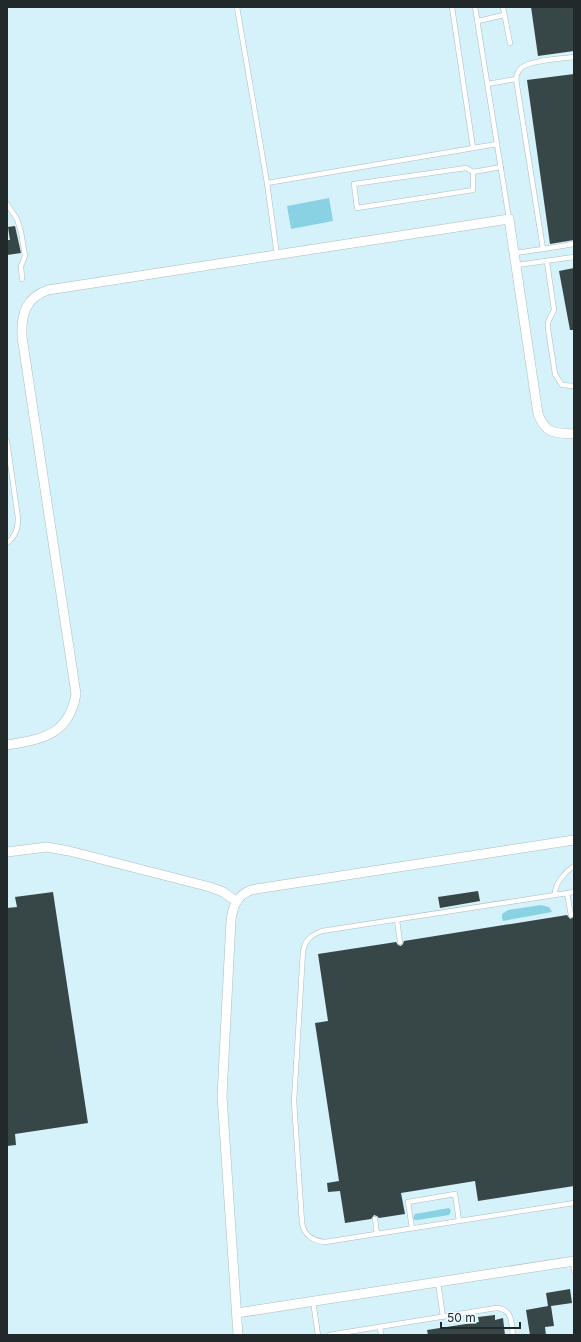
<svg xmlns="http://www.w3.org/2000/svg" width="581" height="1342" font-family="Inter,sans-serif">
<rect width="100%" height="100%" fill="#ebfafe"/>
<rect fill="#d5f1f9" x="7" y="7" width="567" height="1328"/>
<g fill="#88d2e4">
<polygon points="329,198 333,221 291,229 287,206"/>
<polygon points="541,905 549,907 552,912 503,921 502,918 502,914 508,910"/>
<polygon points="449,1208 451,1211 449,1215 417,1220 415,1220 413,1218 415,1214"/>
</g>
<g fill="#374747">
<polygon points="531,7 574,7 574,51 538,56"/>
<polygon points="574,74 574,240 550,244 527,80"/>
<polygon points="15,226 21,253 7,255 7,240 10,240 8,227"/>
<polygon points="574,268 574,330 570,330 559,271"/>
<polygon points="478,891 480,901 440,908 438,897"/>
<polygon points="53,892 88,1123 15,1134 16,1145 7,1146 7,908 17,907 15,897"/>
<polygon points="567,915 570,919 574,917 574,1186 478,1201 475,1181 401,1193 405,1214 379,1218 377,1216 374,1215 371,1219 345,1223 340,1191 328,1192 327,1183 339,1181 315,1023 328,1021 318,954 396,942 398,945 401,946 403,944 404,941"/>
<polygon points="570,1289 572,1303 551,1306 554,1326 545,1327 546,1335 530,1335 526,1310 548,1306 546,1293"/>
<polygon points="495,1315 495,1320 503,1318 505,1335 428,1335 427,1330 479,1322 478,1317"/>
</g>
<g fill="none" stroke-linecap="round" stroke-linejoin="round">
<g stroke="#abbdc1" stroke-width="5.5">
<g id="service">
<polyline points="237,7 267,183 277,255"/>
<polyline points="452,7 473,148"/>
<polyline points="475,7 509,219"/>
<polyline points="503,7 510,43"/>
<polyline points="478,21 504,15"/>
<path d="M516 79C517 75 517 71 521 68 530 60 561 59 574 57"/>
<polyline points="488,84 516,79 543,249 515,253"/>
<polyline points="473,172 473,190 357,208 354,184 466,168 473,172 501,167"/>
<polyline points="267,183 497,144"/>
<polyline points="7,204 17,219 21,232 25,256 21,266 22,279"/>
<polyline points="543,249 574,244"/>
<polyline points="547,262 554,310 548,322 548,329 555,374 562,385 574,386"/>
<polyline points="517,265 574,257"/>
<path d="M7 441 18 518C18 528 16 537 7 543"/>
<path d="M574 892 322 931C311 935 305 940 303 951L294 1101 302 1223C304 1235 313 1241 325 1242L574 1203"/>
<polyline points="567,893 571,915"/>
<path d="M555 895C554 884 565 872 574 866"/>
<polyline points="397,920 400,942"/>
<polyline points="375,1219 377,1234"/>
<polyline points="412,1228 408,1202 455,1194 459,1221"/>
<polyline points="573,1262 574,1271"/>
<polyline points="438,1282 443,1317"/>
<polyline points="313,1301 318,1335"/>
<polyline points="380,1327 381,1335"/>
<path d="M329 1335 496 1308C513 1309 511 1322 513 1335"/>
</g>
</g>
<g stroke="#abbdc1" stroke-width="10">
<g id="minor">
<path d="M7 745C43 739 69 735 76 694L22 337C21 315 25 298 48 290L509 219 538 414C546 434 554 433 574 434"/>
<polyline points="7,852 47,847 69,851 210,887 223,892 236,901"/>
<polyline points="237,1313 574,1261"/>
<path d="M238 1335 222 1096 231 920C233 904 239 892 256 889L574 840"/>
</g>
</g>
<use href="#service" stroke="#fff" stroke-width="4.5"/>
<use href="#minor" stroke="#fff" stroke-width="9"/>
</g>
<rect width="581" height="1342" fill="none" stroke="#22292b" stroke-width="16"/>
<path d="M441 1322v6h79v-6" fill="none" stroke="#22292b" stroke-width="2"/>
<text x="447" y="1322" font-size="12" fill="#22292b" stroke="#ebfafe" stroke-width="3" paint-order="stroke">50 m</text>
</svg>
